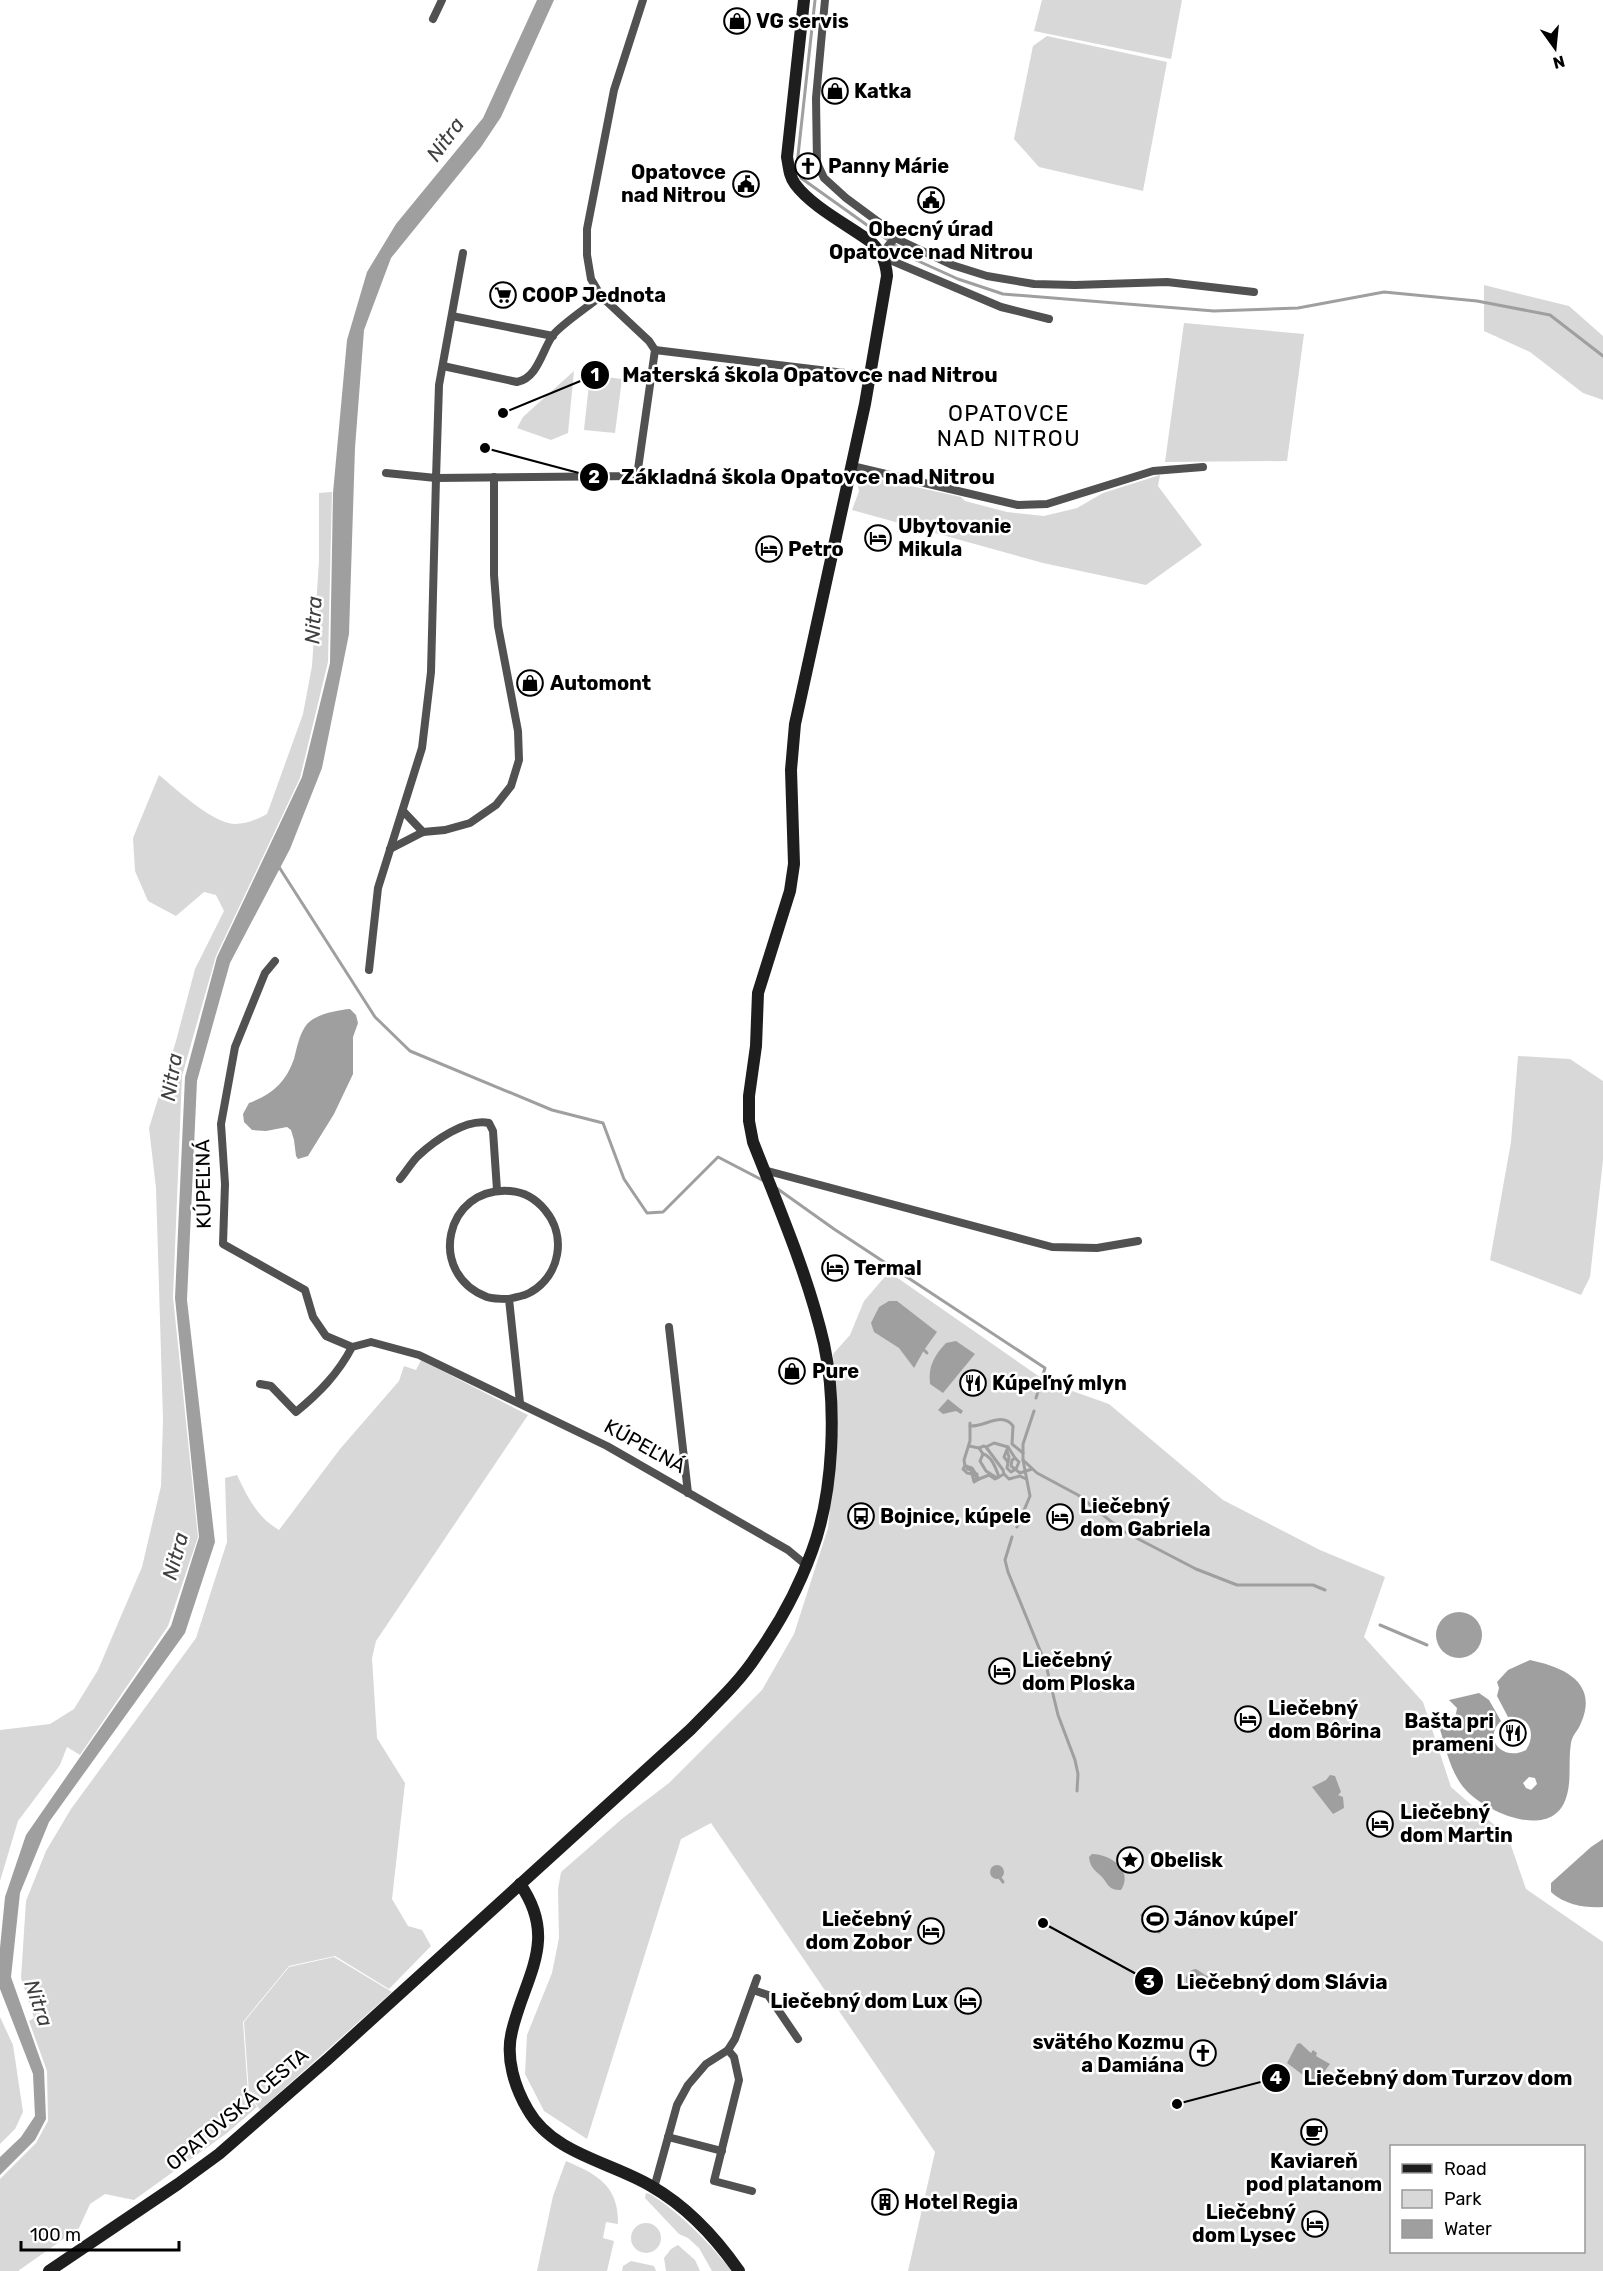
<svg xmlns="http://www.w3.org/2000/svg" width="1603" height="2271" font-family="Rubik,sans-serif">
<rect width="100%" height="100%" fill="#fff"/>
<g fill="#d8d8d8" fill-rule="evenodd">
<polygon points="1042,0 1182,0 1171,59 1034,31"/>
<polygon points="1047,36 1167,62 1143,191 1039,167 1014,139 1033,46"/>
<polygon points="1484,285 1569,306 1603,336 1603,400 1583,393 1530,352 1484,331"/>
<polygon points="1184,323 1304,334 1287,461 1165,462"/>
<polygon points="574,371 568,433 551,440 517,428 523,417"/>
<polygon points="590,375 622,379 615,433 584,430"/>
<polygon points="861,475 961,497 965,501 1007,512 1044,516 1077,508 1103,493 1160,475 1158,486 1202,545 1146,585 1043,563 852,510 859,491 858,487"/>
<path d="M332 492 328 662 300 778 216 956 182 1076 173 1297 198 1537 168 1626 80 1755 67 1747 60 1765 18 1821 0 1881V1730L50 1724 74 1709 98 1670 142 1567 161 1486 163 1419 156 1188 149 1128 176 1041 195 969 224 911 216 895 204 892 176 916 148 901 135 871 133 838 159 775C177 790 212 823 235 824 246 824 258 819 267 814L303 714 312 666 319 561V493Z"/>
<polygon points="1518,1056 1570,1059 1603,1081 1603,1160 1590,1277 1581,1295 1490,1260 1511,1142"/>
<path d="M889 1272 1047 1382 1109 1404 1223 1500 1320 1550 1385 1577 1364 1637 1423 1702 1451 1787 1508 1837 1526 1889 1603 1942V2271H908L935 2152 711 1823 681 1839 587 2139 544 2111 525 2074 527 2035 552 1973 559 1938 558 1889 561 1872 623 1818 669 1783 762 1690 794 1634 828 1528 838 1427 833 1354 850 1335 864 1301ZM1392 2146H1584V2252H1392Z"/>
<path d="M421 1360 528 1415 376 1641 372 1658 377 1738 405 1783 392 1899 408 1926 422 1930 431 1946 389 1989 335 1956 289 1966 243 2022 248 2094 257 2107 227 2133 134 2200 105 2194 90 2204 79 2228 18 2271H0V2179L36 2143 48 2121 47 2071 29 2021 34 2018 21 1978 26 1901 46 1851 71 1809 196 1638 227 1542 225 1478 237 1475C248 1498 257 1517 279 1530L340 1449 399 1381 404 1366 416 1370Z"/>
<polygon points="334,1957 392,1992 260,2110 249,2093 244,2022 289,1967"/>
<polygon points="0,2017 13,2045 23,2112 15,2129 0,2144"/>
<path d="M566 2161C597 2174 619 2186 618 2224L606 2222 603 2238 614 2241 607 2271H537L553 2196Z"/>
<path d="M646 2193 650 2194C683 2215 707 2241 732 2271H712L699 2248 688 2238 679 2234 645 2198Z"/>
<circle cx="646" cy="2238" r="15"/>
<polygon points="678,2245 695,2260 700,2271 666,2271 664,2258 671,2249"/>
<polygon points="631,2261 654,2266 656,2271 622,2271 623,2266"/>
</g>
<g fill="#9f9f9f" fill-rule="evenodd">
<polygon points="537,0 554,0 501,117 481,147 391,258 364,330 355,448 349,634 322,768 290,849 230,963 197,1081 187,1300 215,1542 185,1633 49,1822 20,1893 11,1977 44,2070 46,2119 35,2140 0,2175 0,2157 21,2137 35,2116 33,2074 0,1989 0,1948 5,1897 26,1835 171,1626 199,1537 175,1298 185,1077 217,957 302,777 330,663 333,493 347,340 367,272 396,224 483,118"/>
<path d="M350 1009 356 1015 358 1023 353 1037V1074L334 1114 308 1156 298 1159 296 1156 294 1140 291 1130 287 1127 266 1131 252 1130 244 1122 243 1114 249 1103C272 1095 286 1082 294 1059 297 1048 299 1034 307 1024 316 1014 338 1010 350 1009Z"/>
<polygon points="889,1301 897,1301 937,1332 924,1350 914,1368 899,1348 874,1332 871,1323 879,1307"/>
<path d="M956 1341 975 1354 943 1393 930 1384C928 1366 934 1356 946 1343Z"/>
<polygon points="948,1399 963,1411 961,1414 956,1411 943,1414 938,1410"/>
<circle cx="1459" cy="1635" r="23"/>
<path d="M1530 1660C1563 1667 1599 1682 1581 1723 1578 1731 1572 1735 1571 1743 1568 1761 1572 1781 1566 1798 1552 1842 1485 1812 1465 1789 1450 1772 1446 1748 1439 1726L1441 1719 1452 1718 1456 1714 1457 1708 1449 1700 1479 1693 1489 1700 1501 1721C1482 1739 1503 1762 1526 1750 1537 1734 1529 1714 1508 1717L1497 1696 1499 1688 1497 1682 1508 1670ZM1529 1777 1535 1778 1537 1784 1531 1790 1526 1788 1523 1783Z"/>
<polygon points="1330,1775 1335,1776 1341,1792 1338,1795 1343,1797 1344,1808 1333,1814 1312,1787 1326,1780"/>
<path d="M1603 1839V1907C1585 1908 1565 1905 1551 1892V1883L1591 1847Z"/>
<path d="M1092 1854C1111 1854 1134 1871 1121 1890 1108 1890 1109 1885 1102 1877 1095 1870 1090 1868 1089 1857Z"/>
<circle cx="997" cy="1872" r="7"/>
<polygon points="1151,1905 1169,1923 1159,1934 1140,1915"/>
<path d="M1196 1969 1210 1978 1209 1985 1190 1987 1186 1983C1185 1976 1188 1970 1196 1969Z"/>
<polygon points="1300,2043 1311,2053 1313,2050 1317,2053 1316,2056 1330,2064 1315,2084 1287,2063 1297,2044"/>
</g>
<g fill="none" stroke-linecap="round" stroke-linejoin="round">
<g stroke="#9f9f9f" stroke-width="3">
<polyline points="815,0 797,165 801,178 916,260 958,279 1003,294 1214,311 1298,308 1384,292 1477,301 1550,315 1603,356"/>
<polyline points="279,867 375,1017 410,1051 552,1110 603,1123 624,1179 647,1213 663,1212 718,1157 764,1181"/>
<polyline points="775,1187 834,1229 1045,1368 1036,1398"/>
<polyline points="924,1350 927,1353"/>
<polyline points="970,1423 970,1441 964,1460 965,1466 972,1468 979,1479 989,1475 995,1479 1004,1474 1009,1479 1020,1476 1026,1479"/>
<path d="M970 1426C985 1427 1002 1411 1013 1426L1012 1444 1023 1453"/>
<polyline points="969,1446 979,1448 984,1446 986,1447 1003,1470 1004,1474"/>
<polyline points="986,1447 994,1443 1008,1447 1004,1457 1008,1462"/>
<polyline points="1008,1447 1015,1458 1012,1460 1011,1466 1020,1473 1032,1469"/>
<polyline points="979,1448 983,1454 980,1461 986,1471 997,1478"/>
<polyline points="1007,1451 1009,1457 1007,1468 1011,1472 1016,1469 1019,1462 1015,1458"/>
<path d="M983 1454C992 1456 996 1469 999 1477"/>
<polyline points="1023,1460 1037,1473 1078,1495 1123,1531 1196,1569 1237,1585 1313,1585 1325,1590"/>
<polyline points="965,1466 963,1469 967,1473 973,1474"/>
<polyline points="967,1466 967,1469 973,1470 974,1475 977,1477"/>
<polyline points="971,1470 974,1482 979,1479 976,1479 977,1474"/>
<polyline points="1017,1527 1030,1496 1023,1460 1023,1444 1034,1411"/>
<polyline points="1012,1537 1005,1560 1008,1572 1046,1665 1058,1715 1075,1760 1078,1774 1077,1791"/>
<polyline points="1380,1625 1427,1645"/>
<polyline points="1000,1878 1003,1882"/>
</g>
<g stroke="#515151" stroke-width="8">
<polyline points="825,0 816,98 817,163 824,178 846,198 888,229 895,238 952,265 987,276 1034,284 1075,285 1167,282 1254,292"/>
<polyline points="433,19 442,0"/>
<polyline points="895,238 888,246 883,257 1001,307 1049,319"/>
<polyline points="452,316 553,336"/>
<polyline points="655,350 870,376"/>
<path d="M443 366 517 382C538 378 542 350 553 335 563 323 588 307 601 296"/>
<polyline points="852,466 1018,505 1047,504 1153,471 1203,467"/>
<polyline points="386,473 436,478 439,385 463,253"/>
<polyline points="403,811 423,832"/>
<polyline points="390,849 423,832 445,830 470,823 496,805 511,786 519,760 518,731 498,626 494,575 494,477"/>
<polyline points="275,961 265,973 235,1047 221,1124 225,1184 223,1244 305,1290 313,1317 326,1336 352,1347"/>
<polyline points="369,970 378,888 422,748 431,672 436,478 637,476 655,350 649,341 601,296 591,279 587,255 587,229 614,90 643,0"/>
<polyline points="764,1170 1052,1247 1097,1248 1138,1241"/>
<path d="M400 1179C406 1172 411 1163 418 1156 434 1141 466 1118 489 1123L493 1131 497 1190"/>
<path d="M509 1299C502 1299 493 1299 487 1297 426 1274 445 1186 510 1191 524 1192 536 1199 545 1210 567 1236 560 1275 531 1292 525 1296 516 1297 509 1299L520 1403"/>
<polyline points="669,1327 688,1493"/>
<path d="M260 1384 271 1386 296 1412C319 1393 338 1374 352 1347L371 1342 419 1355 607 1446 788 1550 806 1565"/>
<polyline points="753,1990 768,1995 798,2039"/>
<polyline points="728,2050 734,2057 739,2080 714,2181 752,2191"/>
<polyline points="668,2137 722,2151"/>
<polyline points="654,2188 677,2105 688,2085 706,2064 728,2050 735,2039 757,1978"/>
</g>
<g stroke="#1e1e1e" stroke-width="12">
<path d="M520 1884C559 1940 525 1976 512 2031 505 2058 515 2088 528 2110 553 2154 611 2162 651 2186 686 2206 716 2238 739 2271"/>
<path d="M49 2271 178 2184 219 2154 328 2059 690 1730C713 1706 739 1683 757 1655 779 1624 799 1587 812 1551 834 1492 837 1405 824 1344 808 1275 779 1208 753 1142L749 1121V1096L756 1046 758 993 790 891 794 864 791 770 795 724 865 404 887 276C886 261 881 252 871 242 848 225 812 207 795 184 789 176 789 167 787 157L804 0"/>
</g>
</g>
<defs>
<g id="shop-ring" transform="scale(1.35)"><circle r="9.5" fill="#fff" stroke="#000" stroke-width="1.5"/><path d="M-5-2.5h2.3a2.7 3.5 0 0 1 5.4 0H5L5.5 6h-11ZM-1.5-2.5h3a1.5 2.3 0 0 0-3 0Z" fill="#000"/></g>
<g id="church-ring" transform="scale(1.35)"><circle r="9.5" fill="#fff" stroke="#000" stroke-width="1.5"/><path d="M-1.2-6h2.4v3.5h3.3v2.4h-3.3V6h-2.4V-.1h-3.3v-2.4h3.3Z" fill="#000"/></g>
<g id="civic-ring" transform="scale(1.35)"><circle r="9.5" fill="#fff" stroke="#000" stroke-width="1.5"/><path d="M-.6-6.5H3V-4.5H.6V-3L4-1V1h2V6H-6V1h2V-1L-.6-3ZM-1.2 2.5V6h2.4V2.5Z" fill="#000"/></g>
<g id="supermarket-ring" transform="scale(1.35)"><circle r="9.5" fill="#fff" stroke="#000" stroke-width="1.5"/><path d="M-6-5.5h2.5l.6 2H6L4.5 2H-2.5L-4.4-4H-6ZM-1.5 3.2a1.3 1.3 0 1 0 .1 0ZM3 3.2a1.3 1.3 0 1 0 .1 0Z" fill="#000"/></g>
<g id="hotel-ring" transform="scale(1.35)"><circle r="9.5" fill="#fff" stroke="#000" stroke-width="1.5"/><path d="M-6-4.5h1.5V1H6V5H4.5V3h-9V5H-6ZM-4 0a1.8 1.8 0 1 1 3.6 0ZM.5 0V-2.5h3Q6-2.5 6 0Z" fill="#000"/></g>
<g id="restaurant-ring" transform="scale(1.35)"><circle r="9.5" fill="#fff" stroke="#000" stroke-width="1.5"/><path d="M-5-6h1v4h1v-4h1v4h1v-4h1v5L-1.5 .5V6h-2V.5L-5-1ZM5-6V6H3V1.5H1.5Q1.5-4 5-6Z" fill="#000"/></g>
<g id="bus-ring" transform="scale(1.35)"><circle r="9.5" fill="#fff" stroke="#000" stroke-width="1.5"/><path d="M-5-6H5V4H4V6H2V4H-2V6H-4V4H-5ZM-3.5-4V0h7V-4ZM-3.5 1.2v1.5H-2V1.2ZM2 1.2v1.5H3.5V1.2Z" fill="#000"/></g>
<g id="sight-ring" transform="scale(1.35)"><circle r="9.5" fill="#fff" stroke="#000" stroke-width="1.5"/><path d="M0-6L1.8-2.2L6-1.7L2.9 1.2L3.7 5.4L0 3.3L-3.7 5.4L-2.9 1.2L-6-1.7L-1.8-2.2Z" fill="#000"/></g>
<g id="stadium-ring" transform="scale(1.35)"><circle r="9.5" fill="#fff" stroke="#000" stroke-width="1.5"/><path d="M0-5a6.5 5 0 1 0 0 10a6.5 5 0 1 0 0-10ZM-3.5-1.8h7v3.6h-7Z" fill="#000"/></g>
<g id="cafe-ring" transform="scale(1.35)"><circle r="9.5" fill="#fff" stroke="#000" stroke-width="1.5"/><path d="M-5.5-4.5H6V0H3Q3 3.5 0 3.5H-2.5Q-5.5 3.5-5.5 0ZM3-3.2v2h1.7v-2ZM-6 4.5H4V6H-6Z" fill="#000"/></g>
<g id="building-ring" transform="scale(1.35)"><circle r="9.5" fill="#fff" stroke="#000" stroke-width="1.5"/><path d="M-4-6H4V6H1V3H-1V6H-4ZM-2.5-4.3h1.7v1.8h-1.7ZM.8-4.3h1.7v1.8H.8ZM-2.5-1h1.7V.8h-1.7ZM.8-1h1.7V.8H.8Z" fill="#000"/></g>
</defs>
<g fill-rule="evenodd">
<use href="#shop-ring" x="737" y="21"/>
<use href="#shop-ring" x="835" y="91"/>
<use href="#church-ring" x="808" y="166"/>
<use href="#civic-ring" x="746" y="184"/>
<use href="#civic-ring" x="931" y="200"/>
<use href="#supermarket-ring" x="503" y="295"/>
<use href="#hotel-ring" x="878" y="538"/>
<use href="#hotel-ring" x="769" y="549"/>
<use href="#shop-ring" x="530" y="683"/>
<use href="#hotel-ring" x="835" y="1268"/>
<use href="#shop-ring" x="792" y="1371"/>
<use href="#restaurant-ring" x="973" y="1383"/>
<use href="#bus-ring" x="861" y="1516"/>
<use href="#hotel-ring" x="1060" y="1517"/>
<use href="#hotel-ring" x="1002" y="1671"/>
<use href="#hotel-ring" x="1248" y="1719"/>
<use href="#restaurant-ring" x="1513" y="1733"/>
<use href="#hotel-ring" x="1380" y="1824"/>
<use href="#sight-ring" x="1130" y="1860"/>
<use href="#stadium-ring" x="1155" y="1919"/>
<use href="#hotel-ring" x="931" y="1931"/>
<use href="#hotel-ring" x="968" y="2001"/>
<use href="#church-ring" x="1203" y="2053"/>
<use href="#cafe-ring" x="1314" y="2132"/>
<use href="#building-ring" x="885" y="2202"/>
<use href="#hotel-ring" x="1315" y="2224"/>
</g>
<g text-anchor="middle" dominant-baseline="central" stroke-width="5" stroke-linejoin="round" paint-order="stroke">
<g font-size="20" font-weight="bold" fill="#000" stroke="#fff" text-anchor="start">
<text x="756" y="21">VG servis</text>
<text x="854" y="91">Katka</text>
<text x="828" y="166">Panny Márie</text>
<text x="726" y="172" text-anchor="end">Opatovce<tspan x="726" dy="23">nad Nitrou</tspan></text>
<text x="931" y="229" text-anchor="middle">Obecný úrad<tspan x="931" dy="23">Opatovce nad Nitrou</tspan></text>
<text x="522" y="295">COOP Jednota</text>
<text x="898" y="526">Ubytovanie<tspan x="898" dy="23">Mikula</tspan></text>
<text x="788" y="549">Petro</text>
<text x="550" y="683">Automont</text>
<text x="854" y="1268">Termal</text>
<text x="812" y="1371">Pure</text>
<text x="992" y="1383">Kúpeľný mlyn</text>
<text x="1080" y="1506">Liečebný<tspan x="1080" dy="23">dom Gabriela</tspan></text>
<text x="880" y="1516">Bojnice, kúpele</text>
<text x="1022" y="1660">Liečebný<tspan x="1022" dy="23">dom Ploska</tspan></text>
<text x="1268" y="1708">Liečebný<tspan x="1268" dy="23">dom Bôrina</tspan></text>
<text x="1494" y="1721" text-anchor="end">Bašta pri<tspan x="1494" dy="23">prameni</tspan></text>
<text x="1400" y="1812">Liečebný<tspan x="1400" dy="23">dom Martin</tspan></text>
<text x="1150" y="1860">Obelisk</text>
<text x="912" y="1919" text-anchor="end">Liečebný<tspan x="912" dy="23">dom Zobor</tspan></text>
<text x="1174" y="1919">Jánov kúpeľ</text>
<text x="948" y="2001" text-anchor="end">Liečebný dom Lux</text>
<text x="1184" y="2042" text-anchor="end">svätého Kozmu<tspan x="1184" dy="23">a Damiána</tspan></text>
<text x="1314" y="2161" text-anchor="middle">Kaviareň<tspan x="1314" dy="23">pod platanom</tspan></text>
<text x="904" y="2202">Hotel Regia</text>
<text x="1296" y="2212" text-anchor="end">Liečebný<tspan x="1296" dy="23">dom Lysec</tspan></text>
</g>
<g font-size="20" fill="#000" stroke="#fff">
<text transform="translate(203 1184) rotate(-91)">KÚPEĽNÁ</text>
<text transform="translate(645 1446) rotate(29)">KÚPEĽNÁ</text>
<text transform="translate(237 2109) rotate(-40)">OPATOVSKÁ CESTA</text>
</g>
<g font-size="21" font-style="italic" fill="#404040" stroke="#fff">
<text transform="translate(445 139) rotate(-54)">Nitra</text>
<text transform="translate(313 620) rotate(-87)">Nitra</text>
<text transform="translate(171 1077) rotate(-81)">Nitra</text>
<text transform="translate(175 1556) rotate(-75)">Nitra</text>
<text transform="translate(39 2003) rotate(71)">Nitra</text>
</g>
<g font-size="22" letter-spacing="1.5" fill="#000" stroke="#fff">
<text x="1009" y="413">OPATOVCE<tspan x="1009" dy="25">NAD NITROU</tspan></text>
</g>
</g>
<path fill="none" stroke="#000" stroke-width="2" d="M503 413L595 375M485 448L594 477M1043 1923L1149 1981M1177 2104L1276 2078"/>
<g fill="#000" stroke="#fff" stroke-width="2">
<circle cx="503" cy="413" r="6"/>
<circle cx="485" cy="448" r="6"/>
<circle cx="1043" cy="1923" r="6"/>
<circle cx="1177" cy="2104" r="6"/>
<circle cx="595" cy="375" r="15"/>
<circle cx="594" cy="477" r="15"/>
<circle cx="1149" cy="1981" r="15"/>
<circle cx="1276" cy="2078" r="15"/>
</g>
<g font-size="18" text-anchor="middle" font-weight="bold" fill="#fff">
<text x="595" y="381">1</text>
<text x="594" y="483">2</text>
<text x="1149" y="1988">3</text>
<text x="1276" y="2084">4</text>
</g>
<g font-size="21" text-anchor="middle" font-weight="bold" fill="#000" stroke="#fff" stroke-width="5" stroke-linejoin="round" paint-order="stroke">
<text x="810" y="382">Materská škola Opatovce nad Nitrou</text>
<text x="808" y="484">Základná škola Opatovce nad Nitrou</text>
<text x="1282" y="1989">Liečebný dom Slávia</text>
<text x="1438" y="2085">Liečebný dom Turzov dom</text>
</g>
<rect x="1390" y="2145" width="195" height="108" fill="#ffffff" stroke="#999999" stroke-width="1.5"/>
<rect x="1402" y="2164" width="30" height="9" fill="#1e1e1e" stroke="#999999" stroke-width="1.5"/>
<text x="1444" y="2175" font-size="18" fill="#000000">Road</text>
<rect x="1402" y="2190" width="30" height="18" fill="#d8d8d8" stroke="#999999" stroke-width="1.5"/>
<text x="1444" y="2205" font-size="18" fill="#000000">Park</text>
<rect x="1402" y="2220" width="30" height="18" fill="#9f9f9f" stroke="#999999" stroke-width="1.5"/>
<text x="1444" y="2235" font-size="18" fill="#000000">Water</text>
<g transform="translate(1555 48) rotate(165)" stroke="#ffffff" stroke-width="4.5" paint-order="stroke">
<path d="M0-4.5L10 22L0 15L-10 22Z" fill="#000000"/>
<text y="-9" font-size="16" font-weight="bold" text-anchor="middle" fill="#000000">N</text>
</g>
<path d="M21 2241v9h158v-9" fill="none" stroke="#000000" stroke-width="3"/>
<text x="30" y="2241" font-size="18" fill="#000000" stroke="#ffffff" stroke-width="4.5" paint-order="stroke">100 m</text>
</svg>
